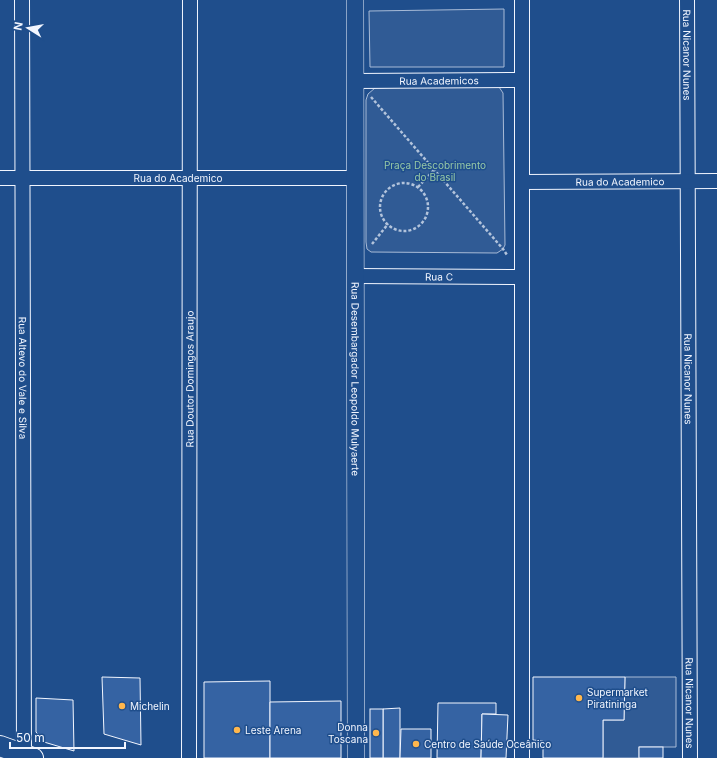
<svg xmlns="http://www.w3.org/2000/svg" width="717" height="758" font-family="Inter,sans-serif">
<rect width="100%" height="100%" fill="#1f4e8c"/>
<g fill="#305b95" stroke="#a8bbd7">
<polygon points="504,9 504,67 370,67 369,11"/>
<polygon points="494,84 499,87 503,93 505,245 503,249 497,253 371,252 367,249 366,242 366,100 368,94 375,88"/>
<polygon points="625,677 676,677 676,747 639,747 639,758 603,758 603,720 624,720"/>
</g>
<g fill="#3563a3" stroke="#f2f6ff">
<polygon points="102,677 140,678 141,745 104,734"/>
<polygon points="533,677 625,677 624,720 603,720 603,758 543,758 543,741 533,740"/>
<polygon points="270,681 270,758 204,758 204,682"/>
<polygon points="36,698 73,700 74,751 44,742 36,732"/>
<polygon points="341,701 341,758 270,758 270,702"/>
<polygon points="438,703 496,703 496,714 482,714 481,758 437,758"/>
<polygon points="400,708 400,758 383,758 383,709"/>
<rect x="370" y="709" width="13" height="49"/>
<polygon points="482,714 508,715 506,758 481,758"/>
<polygon points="401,729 431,729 431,758 400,758"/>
<rect x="639" y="747" width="24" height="11"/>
</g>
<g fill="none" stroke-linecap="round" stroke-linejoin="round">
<g stroke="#f2f6ff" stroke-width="16">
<g id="minor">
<path id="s1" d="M22 0 24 756"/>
<path id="s2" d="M687 0 690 758"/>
<path id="s3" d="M355 81 522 80"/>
<path id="s4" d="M0 178H356"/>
<path id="s5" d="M522 182 717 181"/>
<path id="s6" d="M356 276 522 277"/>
<path id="s7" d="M189 758 190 0"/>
<polyline points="522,758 522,0"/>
</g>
</g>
<g stroke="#f2f6ff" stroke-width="18">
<g id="tertiary">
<path id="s8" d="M355 0 356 758"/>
</g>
</g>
<g stroke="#f2f6ff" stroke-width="22">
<polyline id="secondary" points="0,746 33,758"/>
</g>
<g stroke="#b3c4dc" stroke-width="2.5" stroke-dasharray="3 2" stroke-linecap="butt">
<polyline points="371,97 503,249 507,255"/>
<circle cx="404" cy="207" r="24"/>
<polyline points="418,187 434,170"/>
<polyline points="372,244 388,224"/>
</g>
<use href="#minor" stroke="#1f4e8c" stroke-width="14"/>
<use href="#tertiary" stroke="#1f4e8c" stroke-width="17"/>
<use href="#secondary" stroke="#1f4e8c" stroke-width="20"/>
</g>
<g fill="#ffb74d" stroke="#1f4e8c" stroke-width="1.5">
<circle cx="579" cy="698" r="4"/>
<circle cx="122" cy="706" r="4"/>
<circle cx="237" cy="730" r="4"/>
<circle cx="376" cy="733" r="4"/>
<circle cx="416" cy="744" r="4"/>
</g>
<g text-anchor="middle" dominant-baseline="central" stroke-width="3" stroke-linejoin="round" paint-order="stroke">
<g font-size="10" fill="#f2f6ff" stroke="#1f4e8c">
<text stroke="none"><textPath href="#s2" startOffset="55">Rua Nicanor Nunes</textPath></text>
<text stroke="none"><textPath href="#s3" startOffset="84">Rua Academicos</textPath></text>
<text stroke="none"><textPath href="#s4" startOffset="178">Rua do Academico</textPath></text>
<text stroke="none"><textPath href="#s5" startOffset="98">Rua do Academico</textPath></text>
<text stroke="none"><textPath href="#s6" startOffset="83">Rua C</textPath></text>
<text stroke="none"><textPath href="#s1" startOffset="378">Rua Altevo do Vale e Silva</textPath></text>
<text stroke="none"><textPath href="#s7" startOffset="379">Rua Doutor Domingos Araujo</textPath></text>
<text stroke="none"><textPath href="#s8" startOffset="379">Rua Desembargador Leopoldo Mulyaerte</textPath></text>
<text stroke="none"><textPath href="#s2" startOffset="379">Rua Nicanor Nunes</textPath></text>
<text stroke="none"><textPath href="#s2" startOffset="703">Rua Nicanor Nunes</textPath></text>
</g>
<g font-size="10" fill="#97c8a6" stroke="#1f4e8c">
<text x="435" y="165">Praça Descobrimento<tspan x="435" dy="12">do Brasil</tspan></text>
</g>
<g font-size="10" fill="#f2f6ff" stroke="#1f4e8c" text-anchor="start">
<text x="587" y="692">Supermarket<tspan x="587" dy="12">Piratininga</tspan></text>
<text x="130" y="706">Michelin</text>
<text x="368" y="727" text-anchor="end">Donna<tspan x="368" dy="12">Toscana</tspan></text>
<text x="245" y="730">Leste Arena</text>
<text x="424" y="744">Centro de Saúde Oceânico</text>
</g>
</g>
<g transform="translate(28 28) rotate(281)" stroke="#1f4e8c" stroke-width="3" paint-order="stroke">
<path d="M0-3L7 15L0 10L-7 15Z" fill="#f2f6ff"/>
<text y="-6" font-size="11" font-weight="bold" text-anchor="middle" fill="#f2f6ff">N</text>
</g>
<path d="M10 742v6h115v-6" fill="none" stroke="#f2f6ff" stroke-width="2"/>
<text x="16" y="742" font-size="12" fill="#f2f6ff" stroke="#1f4e8c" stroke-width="3" paint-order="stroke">50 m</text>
</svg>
